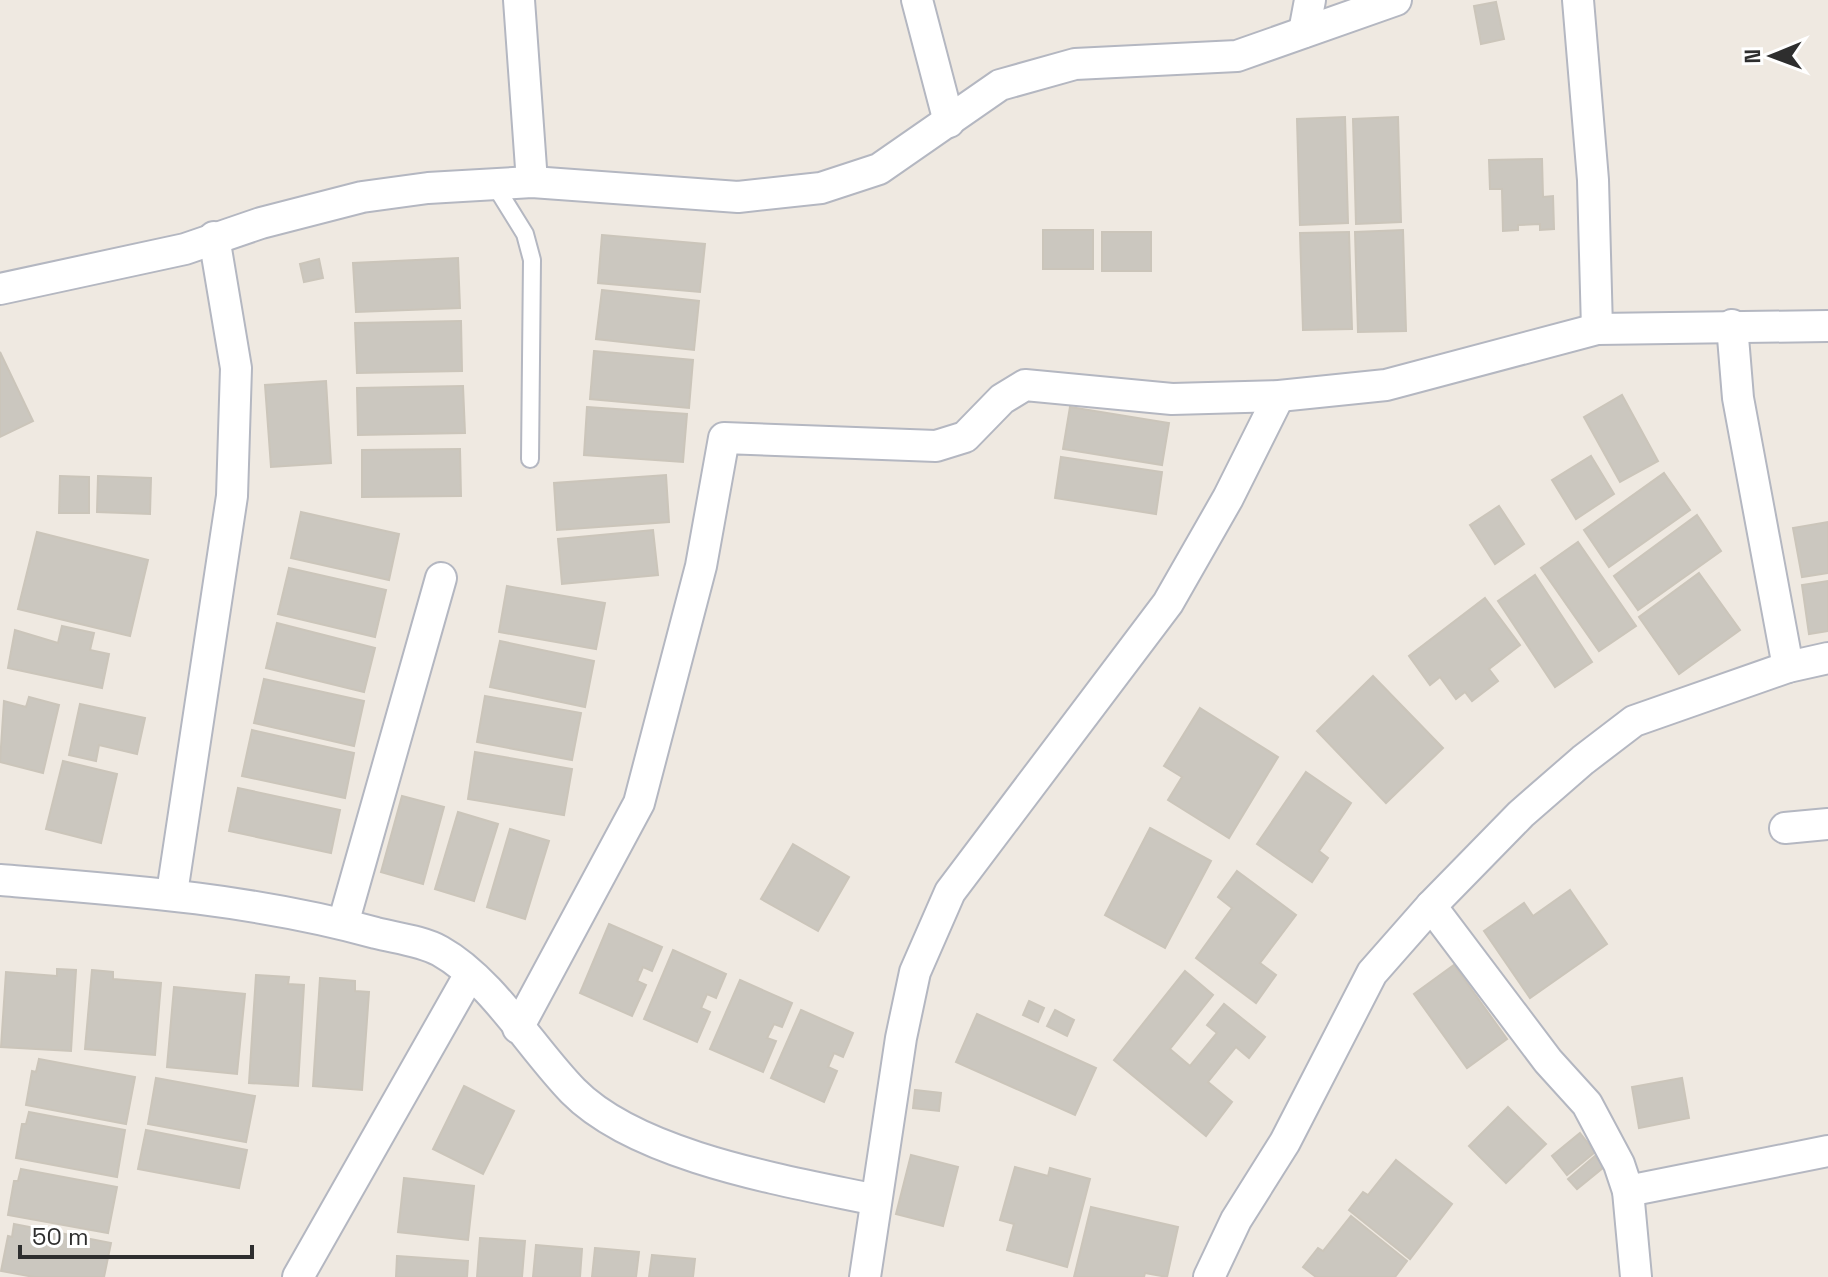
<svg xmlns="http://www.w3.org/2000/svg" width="1828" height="1277" font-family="'Space Grotesk',sans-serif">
<rect width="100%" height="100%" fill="#efe9e1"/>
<g fill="#cbc7bf" stroke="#cbc5ba" stroke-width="2">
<polygon points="1496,2 1504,39 1481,44 1474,6"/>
<polygon points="1345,117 1348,223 1300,225 1297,119"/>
<polygon points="1398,117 1401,222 1356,224 1353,119"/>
<polygon points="1542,159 1543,197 1553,196 1554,229 1540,230 1540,224 1518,225 1518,230 1503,231 1502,189 1490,189 1489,160"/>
<rect x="1043" y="230" width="50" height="39"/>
<polygon points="1403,230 1406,331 1358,332 1355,232"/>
<rect x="1102" y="232" width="49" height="39"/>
<polygon points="1349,232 1352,329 1303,330 1300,233"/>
<polygon points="602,235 705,244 700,292 598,283"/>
<polygon points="458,258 460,308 356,312 353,263"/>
<polygon points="319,259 323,278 304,282 300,264"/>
<polygon points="602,290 699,301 694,350 596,339"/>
<polygon points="461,321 462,371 357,373 355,323"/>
<polygon points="594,351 693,360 689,408 590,399"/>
<polygon points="0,352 33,421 0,437"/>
<polygon points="326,381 331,463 271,467 265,385"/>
<polygon points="463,386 465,433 358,435 357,388"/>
<polygon points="1622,395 1658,461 1620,482 1584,417"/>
<polygon points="587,407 687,414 683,462 584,455"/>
<polygon points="1070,407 1169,423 1162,465 1063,449"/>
<polygon points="460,449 461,496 362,497 362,450"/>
<polygon points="1591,456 1614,494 1576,519 1552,480"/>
<polygon points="1061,457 1162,472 1156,514 1055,498"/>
<polygon points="1664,473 1690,510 1609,567 1584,530"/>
<polygon points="666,475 669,522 557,530 554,483"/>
<polygon points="60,476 89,477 89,513 59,513"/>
<polygon points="98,476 151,478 150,514 97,512"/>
<polygon points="1499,506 1524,544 1495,564 1470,525"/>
<polygon points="301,512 399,534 389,580 291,558"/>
<polygon points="1697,515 1721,551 1638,610 1614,576"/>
<polygon points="1828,522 1828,573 1802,577 1793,528"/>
<polygon points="653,530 658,575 562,584 558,539"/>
<polygon points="37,532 148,560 130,636 18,609"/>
<polygon points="1578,542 1636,626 1599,651 1541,568"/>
<polygon points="289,568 386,590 375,637 278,614"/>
<polygon points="1699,573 1740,630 1679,674 1639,617"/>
<polygon points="1535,575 1592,662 1555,687 1498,601"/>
<polygon points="1828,581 1828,631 1809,634 1802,585"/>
<polygon points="507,586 605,603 596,649 499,632"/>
<polygon points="1485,598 1520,645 1489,669 1498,681 1472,701 1465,692 1456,699 1440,677 1430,685 1409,656"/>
<polygon points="277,623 375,648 364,692 266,668"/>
<polygon points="62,626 94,633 90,650 109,654 102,688 8,668 15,630 58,643"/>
<polygon points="500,641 594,661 585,707 490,687"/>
<polygon points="1373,676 1443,748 1386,803 1317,731"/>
<polygon points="264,679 364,701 354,746 254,723"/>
<polygon points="485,696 581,713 572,760 477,742"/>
<polygon points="29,697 59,705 43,773 0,762 4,701 26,707"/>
<polygon points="80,704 145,718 137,754 99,745 96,761 69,755"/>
<polygon points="1200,708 1278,757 1229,838 1168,800 1182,777 1164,766"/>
<polygon points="252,730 354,753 345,798 242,776"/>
<polygon points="475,752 572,769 564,815 468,799"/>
<polygon points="63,761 117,774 101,843 46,829"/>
<polygon points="1306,772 1351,803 1319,851 1328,858 1312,882 1257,844"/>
<polygon points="238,788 340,810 331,853 229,831"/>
<polygon points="402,796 444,807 423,884 381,872"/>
<polygon points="458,812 498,824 474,901 435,889"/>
<polygon points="1150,828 1211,861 1165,948 1105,915"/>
<polygon points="510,829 549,841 525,919 487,907"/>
<polygon points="793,844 849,877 818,931 761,899"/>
<polygon points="1237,871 1296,915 1260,963 1276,975 1256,1003 1196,958 1232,908 1218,897"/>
<polygon points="1570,890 1607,944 1530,998 1484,931 1524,903 1533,916"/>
<polygon points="609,924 662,947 652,971 643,967 637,981 646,985 632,1016 580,993"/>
<polygon points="673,950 726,974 716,998 707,994 701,1008 710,1012 697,1042 644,1019"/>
<polygon points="1454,965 1507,1039 1467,1068 1414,994"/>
<polygon points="57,969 76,970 71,1051 1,1047 6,972 57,976"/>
<polygon points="92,970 113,972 113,979 161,983 155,1055 85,1049"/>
<polygon points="1185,971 1213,995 1170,1049 1190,1066 1217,1033 1207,1025 1224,1004 1265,1037 1249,1058 1236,1047 1208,1082 1232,1102 1206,1136 1114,1060"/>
<polygon points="256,975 289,977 288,984 304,985 298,1086 249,1083"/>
<polygon points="320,978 355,981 355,991 369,992 362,1090 313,1086"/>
<polygon points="740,980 792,1003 782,1027 774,1024 767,1038 776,1041 763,1072 710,1049"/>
<polygon points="174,987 245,994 237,1074 167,1067"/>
<polygon points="1029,1001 1044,1008 1038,1022 1023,1015"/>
<polygon points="801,1010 853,1033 843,1057 834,1053 828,1067 837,1071 824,1102 771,1078"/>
<polygon points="1055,1010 1074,1020 1067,1036 1047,1026"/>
<polygon points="977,1014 1096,1068 1075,1115 956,1062"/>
<polygon points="39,1059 135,1077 126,1124 26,1105 32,1071 36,1072"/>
<polygon points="156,1078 255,1096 246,1142 148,1124"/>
<polygon points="1682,1078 1689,1118 1639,1128 1632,1087"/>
<polygon points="464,1086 514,1111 483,1174 433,1149"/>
<polygon points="915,1090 941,1093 939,1111 913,1108"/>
<polygon points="1508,1107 1546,1144 1506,1183 1469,1146"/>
<polygon points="29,1112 125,1130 117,1177 16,1158 22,1124 26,1124"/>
<polygon points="146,1130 247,1150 239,1188 138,1169"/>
<polygon points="1580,1133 1595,1152 1567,1175 1552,1156"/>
<polygon points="911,1155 958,1167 943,1226 896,1214"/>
<polygon points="1595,1156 1604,1167 1577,1189 1568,1179"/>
<polygon points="1396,1160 1452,1204 1410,1259 1349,1210 1363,1192 1368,1195"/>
<polygon points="1015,1167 1048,1176 1050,1168 1090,1179 1067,1267 1007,1250 1014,1224 1000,1220"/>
<polygon points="21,1169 117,1187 108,1233 8,1215 14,1181 18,1181"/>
<polygon points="404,1178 474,1186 468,1240 398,1232"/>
<polygon points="1091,1207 1178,1227 1167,1277 1145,1273 1144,1277 1074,1277"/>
<polygon points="1351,1216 1407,1261 1395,1277 1316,1277 1303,1267 1318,1248 1323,1251"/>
<polygon points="14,1224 111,1243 104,1277 34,1277 1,1271 8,1236 12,1237"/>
<polygon points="480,1238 525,1241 522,1277 477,1277"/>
<polygon points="536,1245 582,1249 580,1277 533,1277"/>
<polygon points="595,1248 639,1252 636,1277 592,1277"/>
<polygon points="652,1255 695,1259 693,1277 649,1277"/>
<polygon points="397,1256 468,1261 467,1277 396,1277"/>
</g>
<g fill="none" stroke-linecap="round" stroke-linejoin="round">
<g stroke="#b4b7c1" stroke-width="20">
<polyline id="lane" points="494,184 525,234 532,260 530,459"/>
</g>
<g stroke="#b4b7c1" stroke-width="34">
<g id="street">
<polyline points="519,0 532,182"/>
<polyline points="917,0 949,122"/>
<polyline points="1578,0 1593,180 1597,329"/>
<polyline points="1304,32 1310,0"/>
<polyline points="0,289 185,249 261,223 362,197 428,188 532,182 738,197 821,188 879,169 1000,85 1075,64 1237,56 1396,0"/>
<polyline points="1732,325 1738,398 1788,667"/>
<polyline points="1785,828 1828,824"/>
<path d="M0 880C126 890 253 899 376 933 396 938 422 941 440 951 492 980 531 1048 573 1091 638 1157 787 1181 876 1200"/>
<polyline points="172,893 232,496 236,368 214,237"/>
<polyline points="1431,906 1548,1061 1587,1104 1619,1164 1628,1191 1636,1277"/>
<polyline points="343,924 441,578"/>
<polyline points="518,1028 639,803 701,566 724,438 936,446 965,437 1002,399 1025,385 1172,399 1279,396 1386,385 1597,329 1828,326"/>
<polyline points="1628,1191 1828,1151"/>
<polyline points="298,1277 470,974"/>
<polyline points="865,1277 901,1038 915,972 950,892 1168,603 1228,498 1279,396"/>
<polyline points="1209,1277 1236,1220 1285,1142 1372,973 1431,906 1521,814 1583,760 1634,721 1788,667 1828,658"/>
</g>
</g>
<use href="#lane" stroke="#fff" stroke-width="16"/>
<use href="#street" stroke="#fff" stroke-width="30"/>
</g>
<g transform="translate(1772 56) rotate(269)" stroke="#ffffff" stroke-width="6" paint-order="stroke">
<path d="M0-6L14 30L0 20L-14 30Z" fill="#2e2e2e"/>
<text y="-12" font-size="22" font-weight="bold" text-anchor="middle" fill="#2e2e2e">N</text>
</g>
<path d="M20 1245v12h232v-12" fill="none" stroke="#2e2e2e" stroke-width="4"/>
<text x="32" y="1245" font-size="24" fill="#2e2e2e" stroke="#ffffff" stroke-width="6" paint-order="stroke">50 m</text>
</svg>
